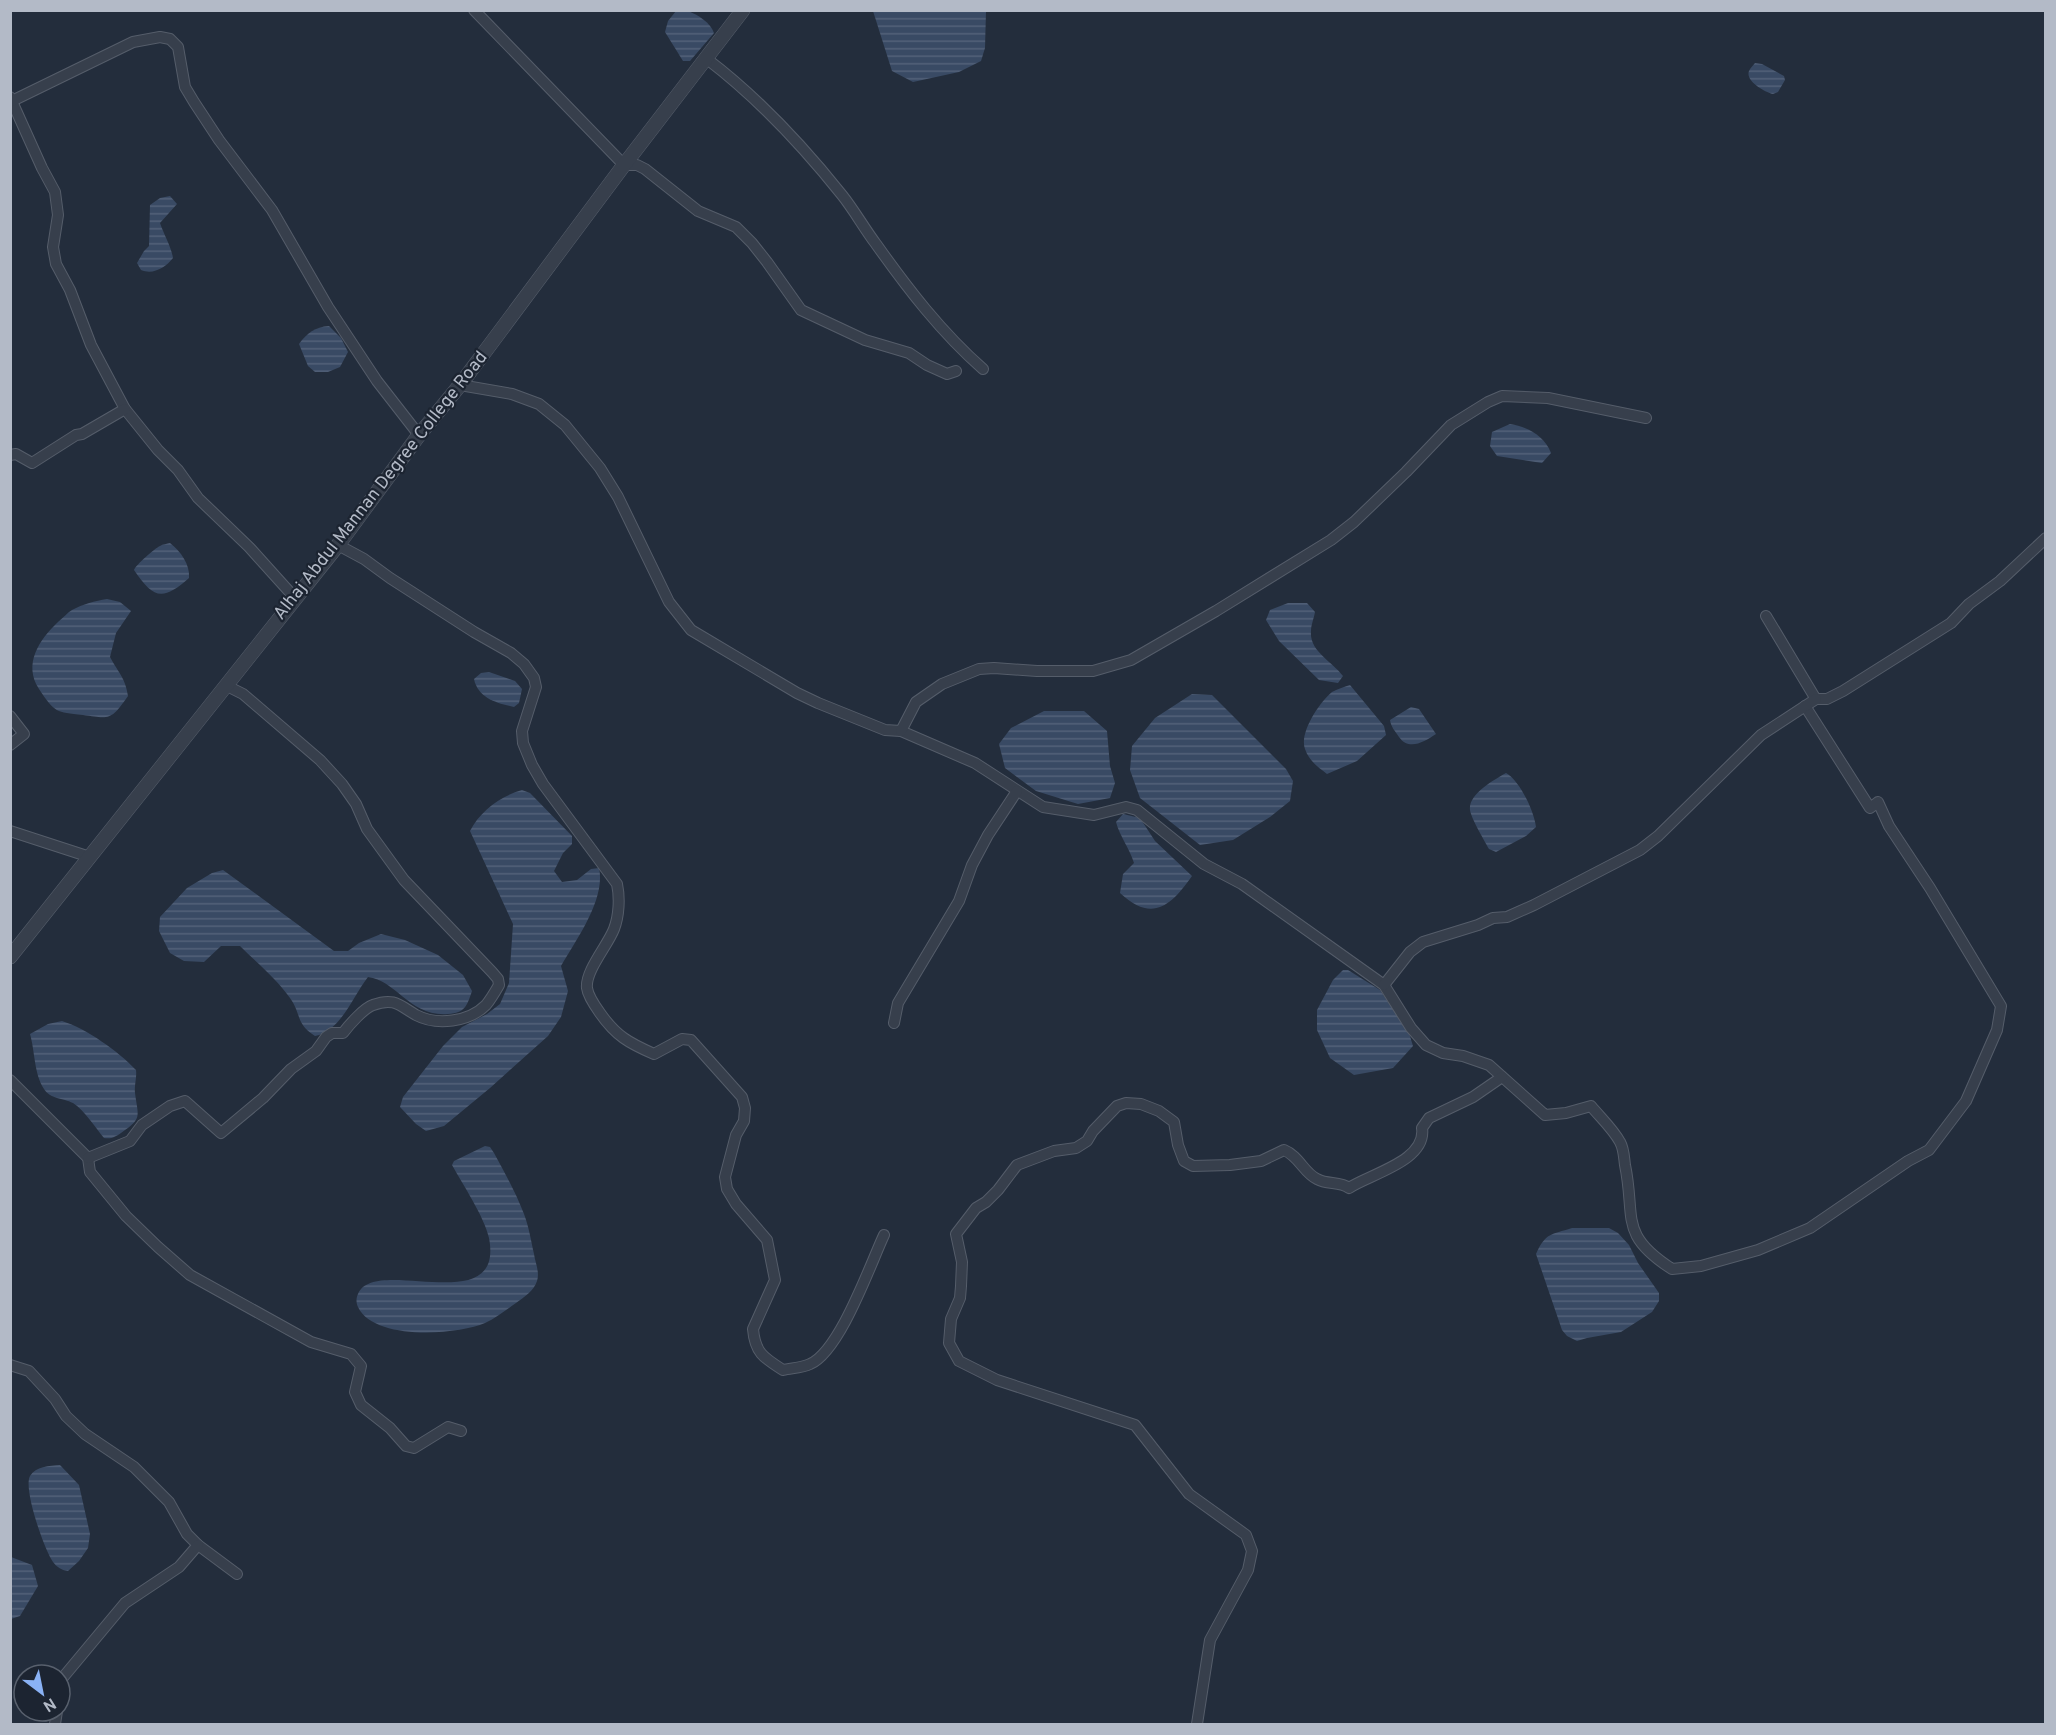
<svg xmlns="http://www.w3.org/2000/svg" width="2056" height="1735" font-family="Overpass,sans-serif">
<defs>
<pattern id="water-rules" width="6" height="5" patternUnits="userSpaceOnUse" patternTransform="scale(1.5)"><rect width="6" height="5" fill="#394a64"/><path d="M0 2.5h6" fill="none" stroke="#536279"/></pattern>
</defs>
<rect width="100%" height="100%" fill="#232d3c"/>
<g fill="url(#water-rules)">
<path d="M688 11C698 15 710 22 714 33L690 61H683L665 32 668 21 676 11Z"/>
<polygon points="873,11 986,11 985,48 981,61 959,72 913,82 892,71"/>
<path d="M1755 63 1762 64 1784 76 1785 80 1778 92 1773 94C1765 92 1745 81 1749 71 1750 68 1753 66 1755 63Z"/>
<path d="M170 196 177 204 160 223C164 235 171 246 173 258 165 268 153 275 141 270L137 263 144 251 149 246 150 205 160 198Z"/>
<path d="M329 326 341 338 348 352 340 367 328 372H315L308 366 299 344C307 333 315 327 329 326Z"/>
<path d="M1510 424C1527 427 1544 435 1551 453L1542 463 1497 456 1490 446 1492 432Z"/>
<path d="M170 543C181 552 190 564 189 578 162 602 153 598 134 570 136 565 155 548 160 546 163 544 167 544 170 543Z"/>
<path d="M107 599 120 602 131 611 116 633 110 657C119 674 125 677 128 696 111 720 111 719 83 715 56 712 55 713 39 689 23 664 39 640 58 622 63 618 67 613 72 610 83 604 95 601 107 599Z"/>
<path d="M1288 603H1307L1315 612C1314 618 1311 625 1311 631 1309 651 1332 661 1343 676L1338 683 1319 680 1279 641 1266 620 1270 610Z"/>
<path d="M489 672 515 681 522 689 519 703 514 707C496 703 478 698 474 679L481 673Z"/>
<path d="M1350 685 1384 726 1386 735 1357 761 1327 774C1318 767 1309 761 1305 749 1299 733 1319 703 1332 692 1337 689 1344 687 1350 685Z"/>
<polygon points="1192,694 1212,695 1286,769 1293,781 1290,801 1270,817 1233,840 1200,845 1140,798 1130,770 1132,746 1155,718"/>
<path d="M1411 707 1419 709 1436 734C1424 742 1409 751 1399 737 1395 731 1391 727 1390 720Z"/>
<polygon points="1044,711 1084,711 1107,731 1110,766 1115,783 1110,798 1078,804 1036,791 1005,768 999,744 1011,728"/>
<path d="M1506 773C1520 781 1534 811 1536 827L1526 836 1496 852 1489 849C1484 840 1471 818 1470 810 1468 794 1494 780 1506 773Z"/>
<path d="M522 790 530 793 572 836V844L563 853 554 871 562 882 577 880 591 869 599 868C606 899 576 940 561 966L568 991 561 1017 548 1036 490 1088 444 1126 426 1131 416 1124 400 1107 403 1097 443 1046 462 1027 487 1014 500 1004 509 983 513 924 470 831C480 811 501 796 522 790Z"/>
<path d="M1123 814 1140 818 1155 841 1192 876C1171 906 1152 923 1120 893L1123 874 1134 863C1129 847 1120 837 1116 822Z"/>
<path d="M223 870 334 951H348L359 943 381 934 405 940 438 955 463 975 472 991C467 1006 465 1013 448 1014 410 1017 396 980 368 977 353 996 341 1031 315 1036 295 1023 302 1015 290 998 277 979 257 963 240 946H221L204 962 184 961 170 953 159 931 160 917 187 888 212 873Z"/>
<polygon points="1343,970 1348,970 1380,990 1409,1033 1413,1046 1393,1068 1354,1075 1330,1058 1317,1030 1317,1010 1333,980"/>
<path d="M62 1021C87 1029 118 1051 136 1070 137 1077 134 1086 135 1093 138 1117 143 1118 121 1133 115 1137 112 1139 104 1138 95 1127 85 1111 73 1103 63 1098 50 1099 44 1089 34 1074 35 1051 30 1034L48 1024Z"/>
<path d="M485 1146 490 1147 494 1153C505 1173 516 1193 524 1214 529 1227 531 1241 534 1254 535 1262 540 1272 537 1281 534 1291 524 1297 516 1303 506 1310 496 1318 485 1323 457 1335 374 1341 358 1307 356 1303 356 1298 358 1294 374 1254 505 1321 489 1238 484 1216 463 1185 452 1165L454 1161Z"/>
<path d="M1572 1228H1609L1618 1233 1629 1245 1638 1263 1659 1293V1301L1652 1312 1621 1332 1587 1338 1577 1341 1567 1336 1562 1330 1536 1254C1546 1232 1551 1235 1572 1228Z"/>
<path d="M60 1465 79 1485 90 1534 88 1548 79 1561 68 1571C61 1570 57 1567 53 1562 44 1549 23 1489 30 1476 36 1466 49 1466 60 1465Z"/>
<polygon points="11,1557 32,1565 38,1586 20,1616 11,1619"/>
</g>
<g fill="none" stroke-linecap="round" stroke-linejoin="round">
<g stroke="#555d6a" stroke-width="12">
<g id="minor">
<polyline points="474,10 624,165 637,165 645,169 698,211 736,227 752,243 767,262 801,310 865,340 909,353 927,365 947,374 956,371"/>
<path d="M707 59C757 97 802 145 842 195 854 210 864 228 876 244 908 289 941 332 983 369"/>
<polyline points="10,97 42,168 55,192 58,215 53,247 56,264 70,290 91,345 125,409 158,450 178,470 198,498 249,547 295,598"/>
<polyline points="12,101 133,42 160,37 170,39 178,47 185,87 194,102 219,140 272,210 328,307 377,381 419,435"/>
<path d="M460 385 512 394 539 404 565 425 600 468 618 497 669 602 691 630 797 693 818 703 885 730 901 731 975 763 1043 807 1094 815 1126 807 1137 810 1204 864 1242 884 1384 985 1411 1028 1426 1045 1443 1053 1463 1056 1489 1065 1545 1115 1566 1113 1591 1106C1600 1117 1613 1129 1620 1142 1624 1149 1624 1158 1625 1165 1636 1218 1618 1234 1672 1269L1701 1266 1758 1250 1810 1228 1908 1161 1929 1150 1966 1101 1997 1030 2001 1006 1930 888 1889 826 1878 802 1870 808 1805 706"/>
<polyline points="10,455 16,454 32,463 76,435 82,434 125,409"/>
<path d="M338 545 364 559 390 578 474 632 511 653 524 664 534 678 536 687 522 731 523 743 532 765 543 784 617 884C620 898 619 916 614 929 608 945 585 971 587 988 588 996 595 1006 600 1013 616 1036 629 1043 654 1054L682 1039 691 1040 742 1097 745 1108 744 1121 736 1135 725 1177 727 1189 736 1204 767 1240 775 1280 753 1329C755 1353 764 1358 783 1370 791 1368 802 1368 810 1364 840 1351 870 1265 884 1235"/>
<polyline points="1766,616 1814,696 1816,699 1827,699 1843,691 1951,623 1969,604 2000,581 2046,538"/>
<polyline points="10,716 24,734 10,745"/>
<polyline points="901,731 916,702 942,684 979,669 994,668 1037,671 1093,671 1131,660 1216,611 1331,540 1354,522 1406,472 1451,425 1488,402 1502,396 1548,398 1646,418"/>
<polyline points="10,831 90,857"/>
<polyline points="1384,985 1410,952 1423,942 1478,925 1493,918 1507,917 1534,905 1640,850 1658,836 1761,735 1816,699"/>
<polyline points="894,1023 898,1003 959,901 972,865 988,835 1017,791"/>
<polyline points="10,1080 88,1158 90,1172 126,1216 158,1247 190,1275 311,1342 351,1354 361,1366 355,1392 361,1405 390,1428 406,1446 414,1448 448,1427 461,1431"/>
<path d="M88 1158 130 1141 142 1125 170 1106 185 1101 221 1133 263 1098 291 1069 316 1051 326 1037 332 1033H343C349 1025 364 1008 373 1005 395 997 400 1006 416 1015 437 1026 469 1022 486 1005 491 999 495 992 499 985L498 979 492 972 404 880 367 829 356 804 342 784 320 760 243 694 227 686"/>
<polyline points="10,1365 29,1371 55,1399 66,1416 85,1434 134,1467 169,1502 187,1534 198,1545 237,1574"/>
<polyline points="60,1681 125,1603 179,1567 198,1545"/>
<polyline points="55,1724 57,1711"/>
<path d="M1197 1724 1210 1640 1248 1570 1252 1551 1246 1535 1189 1494 1135 1425 997 1380 959 1361 949 1343 951 1319 960 1298 961 1286 962 1262 956 1234 976 1208 986 1202 998 1190 1017 1165 1054 1151 1076 1148 1087 1141 1093 1131 1117 1106 1126 1103 1141 1104 1159 1111 1174 1122 1178 1145 1184 1161 1193 1166 1230 1165 1261 1161 1284 1150C1299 1156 1304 1173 1317 1179 1327 1185 1340 1181 1349 1188 1370 1174 1427 1161 1422 1128L1429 1118 1473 1097 1502 1077"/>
</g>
</g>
<g stroke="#555d6a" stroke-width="15">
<polyline id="tertiary" points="10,957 338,545 419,435 460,385 624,165 743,10"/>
</g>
<use href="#minor" stroke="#373f4c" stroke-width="10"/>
<use href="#tertiary" stroke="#373f4c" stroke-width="14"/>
</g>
<g text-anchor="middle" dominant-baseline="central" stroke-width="4.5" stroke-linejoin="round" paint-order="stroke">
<g font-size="18" fill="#b3bac7" stroke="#1c2431">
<text transform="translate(381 486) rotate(-52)">Alhaj Abdul Mannan Degree College Road</text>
</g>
</g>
<rect width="2056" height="1735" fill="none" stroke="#b3bac7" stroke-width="24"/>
<g transform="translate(42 1693) rotate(148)"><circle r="28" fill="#1c2431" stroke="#58606d" stroke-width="1.5"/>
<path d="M0-4.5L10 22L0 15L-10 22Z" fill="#8ab2f5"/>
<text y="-9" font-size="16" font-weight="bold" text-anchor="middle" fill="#b3bac7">N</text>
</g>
</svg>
